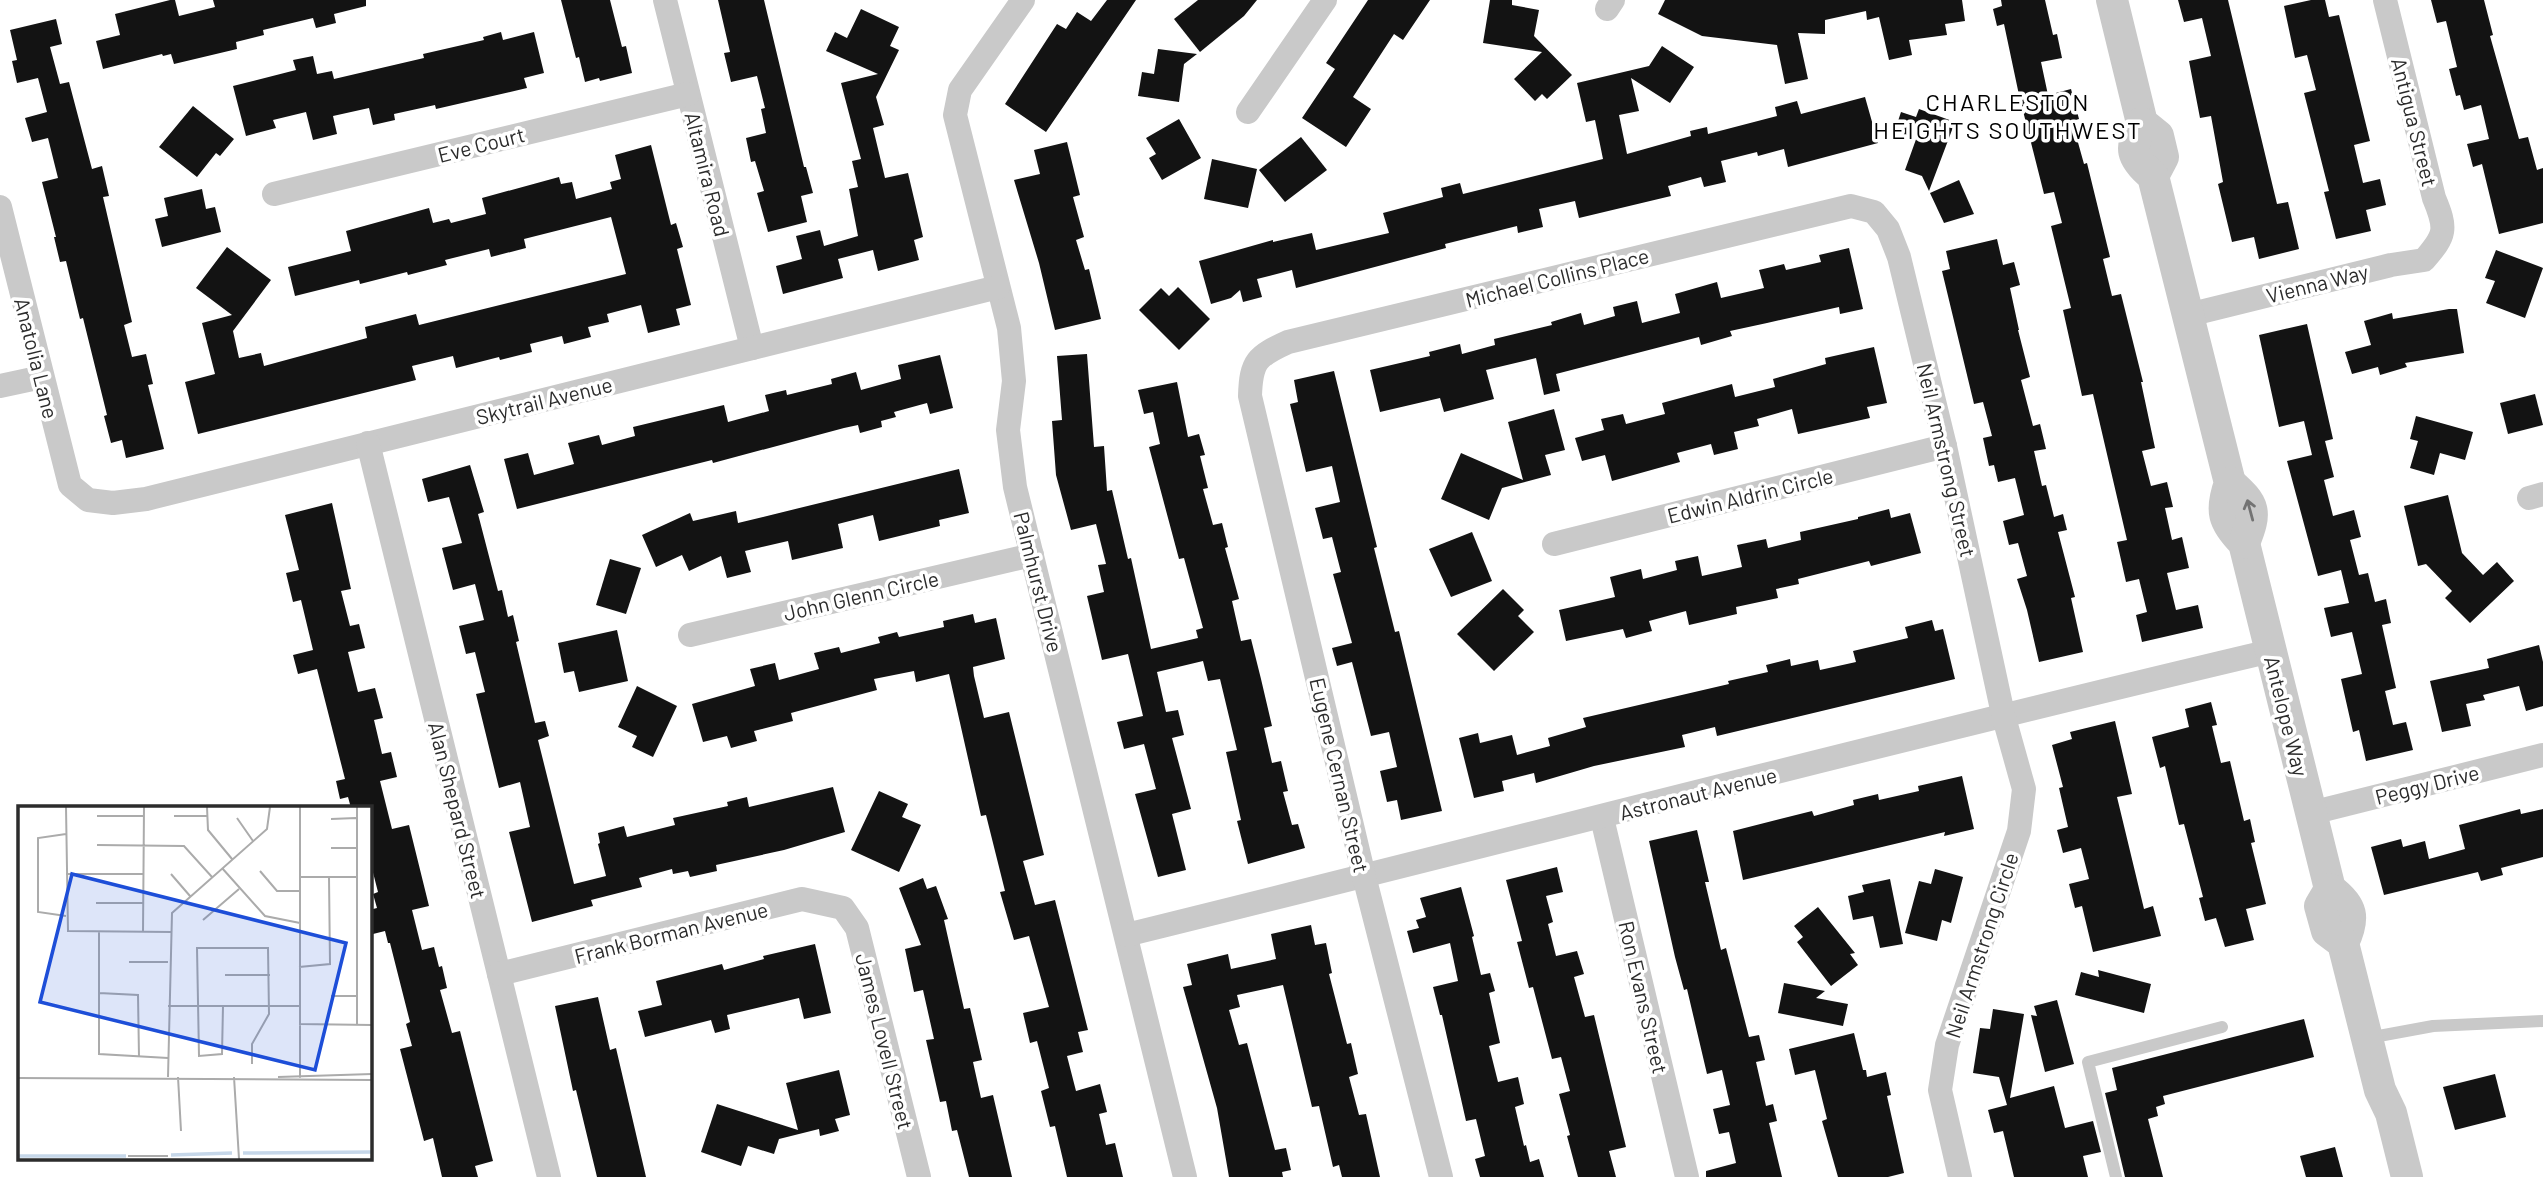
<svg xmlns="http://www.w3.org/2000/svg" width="2543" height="1177" font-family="Barlow,sans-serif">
<rect width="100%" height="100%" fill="#fff"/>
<g fill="#131313">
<polygon points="170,0 175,0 179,16 215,7 213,0 366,0 366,6 334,14 336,23 316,28 313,18 263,30 264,35 236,42 237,49 174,64 171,54 163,56 162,54 103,69 96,41 120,35 115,14"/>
<polygon points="561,0 610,0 622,47 626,46 632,73 600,81 599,78 585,82 579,57 576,58"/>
<polygon points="718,0 764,0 804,167 806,167 813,193 801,196 807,222 768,232 757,193 764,191 755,161 751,162 746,138 766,133 761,109 765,108 757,76 731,82 724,53 730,52"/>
<polygon points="1107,0 1136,0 1046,132 1005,104 1057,24 1066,29 1077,12 1091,21"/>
<polygon points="1198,0 1257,0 1244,16 1200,52 1174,19"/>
<polygon points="1368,0 1430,0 1403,40 1394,34 1353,97 1371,109 1346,147 1302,118 1335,69 1326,63"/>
<polygon points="1490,0 1512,0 1512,5 1539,10 1534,36 1572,75 1547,99 1542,94 1535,101 1514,79 1542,52 1483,43"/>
<polygon points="1665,0 1962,0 1965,21 1945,24 1947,35 1909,40 1912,55 1889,60 1879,17 1867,20 1866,11 1825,20 1825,34 1798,33 1808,79 1785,84 1777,45 1702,36 1658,14"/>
<polygon points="2001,0 2045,0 2053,35 2057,34 2062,58 2041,62 2048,95 2071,89 2079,119 2072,121 2084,164 2087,163 2110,257 2103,259 2112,296 2121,294 2143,382 2141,382 2155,448 2142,451 2151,486 2167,482 2173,507 2165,508 2172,540 2182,537 2189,568 2167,573 2176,610 2198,605 2203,628 2142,642 2136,615 2147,612 2139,579 2126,582 2117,542 2127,540 2093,394 2082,396 2063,310 2071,308 2051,226 2062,223 2054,192 2044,194 2019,95 2004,24 1997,26 1993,9 2002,6"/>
<polygon points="2178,0 2228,0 2277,204 2288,202 2299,249 2259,259 2254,237 2232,242 2218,184 2223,182 2211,116 2200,118 2189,61 2211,56 2202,18 2184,22"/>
<polygon points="2311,0 2325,0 2329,17 2339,15 2370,141 2354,145 2363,183 2380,179 2386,205 2366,210 2371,231 2336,239 2324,192 2329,191 2304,93 2316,90 2307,55 2295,58 2284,6"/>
<polygon points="2431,0 2484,0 2493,35 2490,36 2519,139 2528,137 2537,170 2543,168 2543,223 2499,234 2482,164 2473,167 2467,144 2489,139 2481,105 2464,110 2460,95 2456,96 2449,69 2457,67 2446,21 2437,23"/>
<polygon points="861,9 899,27 890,46 899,50 876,97 884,125 873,128 885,178 908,173 923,237 914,240 919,260 878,271 873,250 838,259 843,278 783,294 776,266 802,259 796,236 820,230 824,246 858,236 849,189 858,187 852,161 861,159 841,83 878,74 826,51 835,32 847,38"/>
<polygon points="56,19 62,44 50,47 60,84 69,82 92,169 102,166 109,196 103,197 132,322 124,325 132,357 146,354 153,384 148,385 164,449 126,458 122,440 111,443 104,416 107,415 83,318 80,319 66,261 60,262 54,237 56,237 42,182 58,178 48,138 32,142 25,118 47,112 38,78 17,83 12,61 17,60 10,30"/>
<polygon points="501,32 503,40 534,32 544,73 524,78 527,88 436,109 435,105 394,114 395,120 373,125 369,108 333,116 337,134 313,140 306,112 273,120 276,128 246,136 233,86 296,70 293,60 313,56 317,74 332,71 334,79 424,58 423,54 484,40 483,37"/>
<polygon points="1662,46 1694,67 1670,103 1631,78 1639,111 1619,115 1627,154 1691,136 1690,131 1707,127 1708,134 1777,116 1775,107 1797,101 1801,114 1865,97 1878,143 1788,167 1784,149 1758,156 1757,152 1721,161 1726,182 1704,187 1701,177 1668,186 1671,196 1579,218 1575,201 1539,209 1543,227 1518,233 1517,226 1445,244 1446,248 1296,288 1292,270 1257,279 1262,297 1243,302 1240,290 1231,298 1211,304 1199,261 1273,240 1273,242 1312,233 1316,250 1389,233 1383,213 1443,197 1441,188 1460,183 1463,194 1603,159 1595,120 1586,122 1577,83 1649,66"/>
<polygon points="1158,49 1197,54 1184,64 1179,102 1138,96 1142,72 1154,74"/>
<polygon points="193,106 234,139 220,156 216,153 197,177 159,147"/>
<polygon points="1919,109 1955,122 1929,191 1922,176 1905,170 1919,131 1892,139 1901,112 1916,117"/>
<polygon points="1179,119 1201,158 1162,180 1149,158 1156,154 1146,138"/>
<polygon points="1301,137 1327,170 1285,202 1259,170"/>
<polygon points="1067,142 1080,195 1073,197 1084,237 1076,240 1085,270 1089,269 1101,319 1055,330 1039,263 1014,180 1040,174 1034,150"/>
<polygon points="651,145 671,225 676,223 683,247 677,249 691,305 676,309 680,325 648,333 641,305 607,314 609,322 588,327 591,337 564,344 562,336 530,344 532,352 500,360 499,357 456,368 453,356 412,366 416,380 198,434 185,382 215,374 202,323 232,315 196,288 227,247 271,280 233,331 239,358 261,353 264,366 367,338 365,327 416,314 419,325 626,274 611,217 524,239 526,248 491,257 489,249 445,260 447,265 408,275 407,272 360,284 359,280 295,296 288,267 351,251 346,231 429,208 433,223 449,219 451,223 486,214 482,198 559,177 561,184 572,182 576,199 612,189 610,182 621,179 615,155"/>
<polygon points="1212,159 1257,169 1248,208 1204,199"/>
<polygon points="1959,180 1974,214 1944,223 1930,193"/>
<polygon points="202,189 206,209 215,207 221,232 162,247 155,219 168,216 164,198"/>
<polygon points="1997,239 2003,265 2014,262 2020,285 2010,288 2019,330 2018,330 2030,377 2021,380 2033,426 2040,424 2046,449 2034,451 2042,486 2046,485 2054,517 2063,514 2067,530 2058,532 2075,597 2071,598 2083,652 2039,662 2027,610 2017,579 2027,576 2018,543 2009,545 2003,521 2024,515 2015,478 1998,482 1994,465 1989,466 1983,438 1992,436 1983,402 1974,404 1942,271 1950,269 1946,251"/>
<polygon points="1849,248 1863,309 1840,314 1839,307 1767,323 1730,331 1732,336 1701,345 1699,337 1556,374 1560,391 1544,395 1536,358 1486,370 1494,399 1444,412 1440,398 1380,412 1370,370 1430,356 1429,352 1460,344 1462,354 1495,345 1494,339 1552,325 1551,322 1581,313 1584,325 1615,316 1613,307 1637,301 1642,323 1680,313 1675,294 1717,282 1721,298 1764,288 1759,270 1784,264 1786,270 1821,262 1819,255"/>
<polygon points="2496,250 2543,268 2525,318 2486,303 2495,281 2485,278"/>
<polygon points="1178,287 1210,319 1179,350 1139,310 1161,288 1169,296"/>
<polygon points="2449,309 2457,309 2464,353 2405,363 2407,367 2380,375 2378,367 2352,374 2345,352 2371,345 2364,321 2392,313 2393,319"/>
<polygon points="2307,324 2333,439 2325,441 2334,477 2324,480 2333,516 2354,510 2361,537 2350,540 2359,575 2368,573 2375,602 2386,599 2391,623 2382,625 2396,688 2385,691 2393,725 2406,722 2413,750 2366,761 2359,730 2353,732 2341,679 2362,674 2352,632 2331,637 2324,608 2349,603 2341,570 2318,576 2287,461 2312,455 2304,421 2279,427 2259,335"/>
<polygon points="1874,347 1887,403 1867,407 1870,418 1798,434 1792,409 1757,419 1759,426 1734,432 1738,449 1714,455 1711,444 1677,453 1680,462 1612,481 1605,455 1582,461 1575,438 1604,430 1601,419 1623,414 1626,424 1665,414 1662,403 1732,384 1735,397 1775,387 1773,379 1826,364 1825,358"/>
<polygon points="1087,354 1094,447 1104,446 1107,491 1112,490 1128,559 1131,558 1151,649 1198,638 1196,630 1203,628 1184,558 1179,559 1149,447 1160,444 1153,412 1144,414 1138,390 1177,382 1188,437 1199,434 1205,455 1200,456 1208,488 1203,489 1213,525 1222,523 1228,547 1225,548 1239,599 1232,601 1241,641 1251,639 1261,679 1272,726 1264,728 1272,763 1281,761 1288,791 1283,792 1292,825 1298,824 1305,848 1248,864 1237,821 1241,820 1226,752 1237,750 1220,679 1208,681 1203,661 1157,672 1166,712 1178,710 1184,735 1172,738 1191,809 1172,814 1186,870 1158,877 1135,794 1156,789 1144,744 1124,749 1117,722 1143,716 1128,654 1102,660 1087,596 1104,592 1098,565 1106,564 1096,524 1071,530 1056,475 1052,421 1062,420 1057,356"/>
<polygon points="940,355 953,408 930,414 927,403 894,412 896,417 881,421 882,427 860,433 858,425 844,428 713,463 712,460 517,509 504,459 528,453 534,475 574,464 568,443 599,435 602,445 635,436 633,427 724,405 728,422 769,411 765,395 786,390 787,395 832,384 831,379 856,372 861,390 901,379 898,365"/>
<polygon points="1334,371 1377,547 1374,548 1395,632 1399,631 1442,811 1401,820 1397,800 1387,802 1380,771 1397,767 1389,732 1371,736 1352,662 1337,666 1332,648 1352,643 1333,574 1341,572 1332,537 1323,539 1315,508 1340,502 1332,466 1306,472 1290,404 1298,402 1294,380"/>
<polygon points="2535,394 2543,425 2508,434 2500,403"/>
<polygon points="1554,409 1565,450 1545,455 1551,475 1502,488 1489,520 1441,499 1461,453 1523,480 1508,422"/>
<polygon points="2416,416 2473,432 2465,460 2440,453 2434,475 2410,468 2418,441 2410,439"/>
<polygon points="470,465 484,512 478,514 498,591 502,590 508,617 513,615 519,641 516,642 535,723 545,721 549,736 538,740 574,884 606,876 598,844 600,843 598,833 624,826 627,837 675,825 673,818 728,806 727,802 747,797 749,807 833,787 845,832 784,850 716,865 717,871 690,877 688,871 673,874 672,869 639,878 642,887 591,900 593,906 532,922 509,832 530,827 520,782 499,788 476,694 485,692 475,652 466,654 459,626 484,620 475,584 453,590 442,548 462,543 449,497 428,502 422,479"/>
<polygon points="959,469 969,513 939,520 940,526 879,541 873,515 838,524 843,548 792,560 788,541 745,551 751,572 727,578 721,556 689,571 682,555 656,567 642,535 690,513 693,521 736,511 738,523"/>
<polygon points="2448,495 2462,553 2483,575 2497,562 2514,581 2470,623 2445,598 2452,591 2426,564 2418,566 2404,506"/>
<polygon points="332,503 351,589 341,591 350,626 359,624 365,648 348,652 358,692 375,688 383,718 374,720 382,754 391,752 397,777 380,781 392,829 409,825 429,906 412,910 422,950 434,947 439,967 442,966 447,988 440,990 452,1033 460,1031 493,1161 475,1166 478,1177 442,1177 433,1138 424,1141 400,1049 412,1046 406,1024 410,1022 390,943 388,943 385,931 373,934 369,920 369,910 377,908 373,894 378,892 369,857 369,808 351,808 348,797 340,799 336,781 345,779 317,669 298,674 293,655 313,650 301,600 293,602 286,573 299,570 285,515"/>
<polygon points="1889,509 1891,518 1910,513 1921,553 1871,566 1869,561 1798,579 1799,584 1776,589 1778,598 1736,607 1737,614 1689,625 1686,611 1649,621 1652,631 1626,638 1623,629 1566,641 1559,610 1615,597 1610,577 1641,569 1643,579 1677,570 1675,561 1698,556 1702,576 1742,567 1737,545 1766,539 1768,548 1801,540 1800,532 1858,519 1858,517"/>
<polygon points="1472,532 1492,581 1451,597 1429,549"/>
<polygon points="610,559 641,568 626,614 596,605"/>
<polygon points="1503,589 1524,610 1518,616 1534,632 1494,671 1457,634"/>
<polygon points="973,614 975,623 996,618 1005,659 973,667 974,676 984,718 1009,712 1044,855 1023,861 1035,905 1055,900 1088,1030 1078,1032 1083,1052 1067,1056 1076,1091 1100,1084 1107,1112 1099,1114 1106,1145 1115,1143 1123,1177 1067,1177 1055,1126 1050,1127 1041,1091 1049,1088 1037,1041 1030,1043 1023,1013 1049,1007 1029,936 1014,940 1000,892 1005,891 986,815 981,816 949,674 916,682 914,671 874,679 877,690 791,713 793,721 754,731 757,741 731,748 727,736 703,742 692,704 755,686 750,669 775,663 779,680 819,669 814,653 839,647 841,653 880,643 878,637 897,632 899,637 944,627 943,621"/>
<polygon points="1932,620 1935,631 1943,629 1955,679 1717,736 1715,727 1682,735 1685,747 1594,766 1536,783 1534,773 1502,781 1504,791 1474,798 1459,738 1478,733 1480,743 1512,735 1517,755 1550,746 1548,738 1586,727 1583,718 1729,684 1728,681 1768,672 1766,665 1790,659 1791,666 1818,660 1820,670 1856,662 1853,651 1908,638 1905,627"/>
<polygon points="617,630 628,681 579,692 574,671 564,673 558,643"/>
<polygon points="2539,645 2543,662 2543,706 2526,711 2519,686 2483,695 2485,700 2466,704 2471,726 2442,732 2430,681 2489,668 2487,659"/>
<polygon points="637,686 677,706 653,757 632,747 637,736 618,727"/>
<polygon points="2211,702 2217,725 2212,726 2221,763 2230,761 2244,821 2250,819 2255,842 2251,843 2266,904 2246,909 2254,940 2225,947 2216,918 2205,921 2199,898 2203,897 2184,824 2179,825 2165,766 2160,768 2152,737 2189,727 2185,709"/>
<polygon points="2115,721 2132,794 2117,797 2144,909 2153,906 2161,936 2093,952 2082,906 2075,908 2069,884 2089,879 2081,848 2063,853 2057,830 2068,827 2059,788 2063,787 2052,745 2072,739 2070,732"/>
<polygon points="1962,776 1974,829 1944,836 1945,832 1743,880 1733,831 1812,811 1814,816 1854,805 1853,800 1878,794 1879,800 1919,791 1918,786"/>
<polygon points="879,791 908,804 902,817 921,825 899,872 851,850"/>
<polygon points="2520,809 2521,814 2543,809 2543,857 2501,868 2503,875 2481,881 2478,872 2384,895 2371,847 2401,839 2403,847 2425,841 2429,859 2465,849 2459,825"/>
<polygon points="1697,830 1709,882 1705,882 1721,950 1726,948 1749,1037 1759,1035 1765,1060 1756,1062 1766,1106 1773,1104 1777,1121 1769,1123 1782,1177 1706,1177 1706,1171 1736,1163 1729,1132 1719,1134 1713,1109 1730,1105 1722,1070 1707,1074 1687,989 1684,990 1675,957 1649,841"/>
<polygon points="1557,867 1563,892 1546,896 1553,922 1548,924 1556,956 1577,951 1584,974 1574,977 1585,1017 1594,1015 1626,1147 1609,1151 1616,1177 1578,1177 1567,1136 1570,1135 1559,1094 1570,1091 1561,1057 1552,1059 1533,987 1529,988 1517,942 1522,941 1506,880"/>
<polygon points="1935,869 1963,877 1951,923 1942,920 1937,941 1905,933 1919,881 1931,884"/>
<polygon points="923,878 927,889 936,886 948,919 944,920 964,1009 970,1008 982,1060 973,1062 981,1098 993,1095 1012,1177 969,1177 957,1130 952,1131 946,1101 940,1102 926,1040 934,1039 923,990 914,992 905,949 921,945 899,888"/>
<polygon points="1890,879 1903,944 1880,948 1873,916 1853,920 1848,896 1864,892 1862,885"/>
<polygon points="1461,887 1474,936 1472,937 1481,975 1490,973 1495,991 1489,993 1500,1043 1489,1046 1498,1082 1518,1077 1524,1104 1515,1107 1524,1146 1526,1145 1530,1162 1539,1159 1544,1177 1480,1177 1475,1159 1485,1156 1476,1119 1466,1121 1442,1015 1440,1015 1433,987 1458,981 1450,943 1413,953 1407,931 1419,928 1416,920 1426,917 1420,898"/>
<polygon points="1818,907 1855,953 1850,954 1858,965 1831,986 1797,942 1803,937 1794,926"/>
<polygon points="1311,925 1315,945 1326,943 1332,973 1329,974 1347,1044 1351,1043 1358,1074 1349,1077 1359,1115 1366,1114 1380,1177 1342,1177 1339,1165 1333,1167 1319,1106 1312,1107 1283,985 1237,995 1240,1007 1229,1010 1239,1045 1247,1043 1275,1150 1286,1148 1291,1170 1282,1172 1283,1177 1229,1177 1217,1108 1183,987 1192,985 1187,964 1228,954 1231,969 1276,959 1271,934"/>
<polygon points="815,944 831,1013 804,1019 799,998 727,1015 730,1029 715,1033 711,1020 645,1037 638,1011 662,1005 656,981 722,964 724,970 764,959 763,956"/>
<polygon points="2098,970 2151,984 2144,1013 2075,995 2081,972 2099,977"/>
<polygon points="1784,983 1825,991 1816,998 1848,1004 1843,1026 1778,1013"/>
<polygon points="598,997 610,1050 616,1048 646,1177 597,1177 576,1090 573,1091 555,1006"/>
<polygon points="2057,1000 2074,1064 2045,1072 2031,1015 2037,1016 2034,1006"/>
<polygon points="1993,1009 2024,1014 2010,1098 2054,1086 2065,1128 2093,1121 2101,1152 2083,1156 2088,1177 2014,1177 2003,1131 1994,1133 1988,1110 2007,1105 1999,1077 1973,1073 1980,1028 1990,1029"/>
<polygon points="2304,1019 2314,1057 2163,1096 2165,1104 2156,1107 2158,1116 2148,1119 2163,1177 2125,1177 2105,1093 2117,1090 2112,1068"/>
<polygon points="1854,1033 1863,1070 1866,1070 1867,1077 1886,1072 1891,1095 1887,1096 1904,1173 1888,1177 1838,1177 1822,1121 1827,1119 1815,1070 1795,1075 1789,1049"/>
<polygon points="839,1070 850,1115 835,1119 839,1131 820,1136 819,1129 779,1139 774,1154 748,1146 741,1166 701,1152 717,1104 798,1130 786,1083"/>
<polygon points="2495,1074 2506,1117 2455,1130 2443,1087"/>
<polygon points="2335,1147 2343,1177 2306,1177 2300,1156"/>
</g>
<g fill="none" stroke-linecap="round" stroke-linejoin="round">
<g stroke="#c9c9c9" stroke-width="12">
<polyline points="2368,1038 2433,1026 2543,1021"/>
<polyline points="2116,1177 2088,1062 2222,1027"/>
</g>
<g stroke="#c9c9c9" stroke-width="24">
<polyline points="665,0 752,348"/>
<polyline points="1023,0 960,90 955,115 1009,328 1014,381 1008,430 1015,487 1185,1177"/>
<polyline points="1607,9 1613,0"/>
<polyline points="1248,112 1325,0"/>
<polyline points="274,194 688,94"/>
<polyline points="0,207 70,485 88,500 113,503 146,499 998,287"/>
<path d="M2188 315 2391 265 2424 260C2446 235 2447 229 2434 198L2385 0"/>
<polyline points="0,386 42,377"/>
<polyline points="368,443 549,1177"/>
<polyline points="2529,498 2543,494"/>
<polyline points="1554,544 1945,446"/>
<polyline points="690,635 1032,555"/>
<polyline points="2311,813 2543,755"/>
<polyline points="1602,818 1687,1177"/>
<path d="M1126 935C1508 841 1888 741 2271 651"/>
<polyline points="499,974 802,899 843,908 857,928 919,1177"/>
<path d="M1441 1177 1364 876 1250 396C1251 361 1257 356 1288 342L1851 206 1874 212 1888 229 1899 257 1945 446 2003 714 2024 789 2019 831 1947 1045 1940 1090 1960 1177"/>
</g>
<g stroke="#c9c9c9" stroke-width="32">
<polyline points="2112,0 2142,123 2158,136 2163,157 2153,176"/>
<path d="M2142 123C2129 148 2131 158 2153 176L2230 483C2220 511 2223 522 2244 543L2330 889C2353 906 2355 918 2343 943"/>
<path d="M2230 483C2255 505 2257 511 2244 543"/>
<polyline points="2330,889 2320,906 2327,931 2343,943 2380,1090 2391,1113 2407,1177"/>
</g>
</g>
<defs><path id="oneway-shaft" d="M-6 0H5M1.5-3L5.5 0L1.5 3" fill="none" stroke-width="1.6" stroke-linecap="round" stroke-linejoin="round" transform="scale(1.75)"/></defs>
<use stroke="#737373" href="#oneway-shaft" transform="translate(2250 510) rotate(-105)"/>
<g text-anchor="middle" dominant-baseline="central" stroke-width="7" stroke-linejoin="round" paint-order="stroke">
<g font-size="21" fill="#2c2c2c" stroke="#fff">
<text transform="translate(2415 122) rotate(76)">Antigua Street</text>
<text transform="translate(481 144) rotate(-14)">Eve Court</text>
<text transform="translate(708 174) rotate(76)">Altamira Road</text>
<text transform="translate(1557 277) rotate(-14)">Michael Collins Place</text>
<text transform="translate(2317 283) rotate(-14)">Vienna Way</text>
<text transform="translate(37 358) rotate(76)">Anatolia Lane</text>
<text transform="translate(544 400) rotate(-14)">Skytrail Avenue</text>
<text transform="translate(1947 460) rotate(77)">Neil Armstrong Street</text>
<text transform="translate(1750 495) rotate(-14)">Edwin Aldrin Circle</text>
<text transform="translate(1039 582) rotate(76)">Palmhurst Drive</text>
<text transform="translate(861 595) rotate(-13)">John Glenn Circle</text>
<text transform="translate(2287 716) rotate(76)">Antelope Way</text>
<text transform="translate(1340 775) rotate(77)">Eugene Cernan Street</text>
<text transform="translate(2427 784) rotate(-14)">Peggy Drive</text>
<text transform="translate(1698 793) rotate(-14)">Astronaut Avenue</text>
<text transform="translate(458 810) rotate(76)">Alan Shepard Street</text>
<text transform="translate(671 932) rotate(-14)">Frank Borman Avenue</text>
<text transform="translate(1981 945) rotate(-72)">Neil Armstrong Circle</text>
<text transform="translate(1644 997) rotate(77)">Ron Evans Street</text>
<text transform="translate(885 1041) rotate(76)">James Lovell Street</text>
</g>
<g font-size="24" letter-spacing="2" fill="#000" stroke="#fff">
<text x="2008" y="101">CHARLESTON<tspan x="2008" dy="28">HEIGHTS SOUTHWEST</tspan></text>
</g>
</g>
<g transform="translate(18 806)">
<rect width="354" height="354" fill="#fff"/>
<path fill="none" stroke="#c6d7e9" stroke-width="3.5" d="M225 347 354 346M153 349 214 347M0 350H108"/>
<path fill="none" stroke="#ababab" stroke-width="2" d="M48 1 50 125 154 126M189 1 190 24 214 53M339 1V219M79 10H126M156 10H189M219 12 235 35M313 13 338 12M79 39 166 40 194 71M313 42H339M204 62 247 110 282 117M242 65 259 85H282M48 68H126M153 68 172 90M282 71H339M78 97H125M48 110 20 106V32L48 28M185 114 221 83M81 126V248L150 252M125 126 126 1M111 156H150M281 161 312 158 311 71M207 169H252M81 187 120 189 121 251M313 190H340M150 200H281M205 200 204 248 181 250 179 142H250L251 208 234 238V258M281 218 354 219M150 271 154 107 249 23 252 1M160 271 163 325M216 271 221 353M260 271 354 268M0 272 354 274M282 272V1M110 350H150"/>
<path fill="#1d4ed8" fill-opacity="0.15" stroke="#1d4ed8" stroke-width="3.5" d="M54 68 328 137 297 264 22 196Z"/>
<rect width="354" height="354" fill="none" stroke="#2c2c2c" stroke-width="3.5"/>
</g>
</svg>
